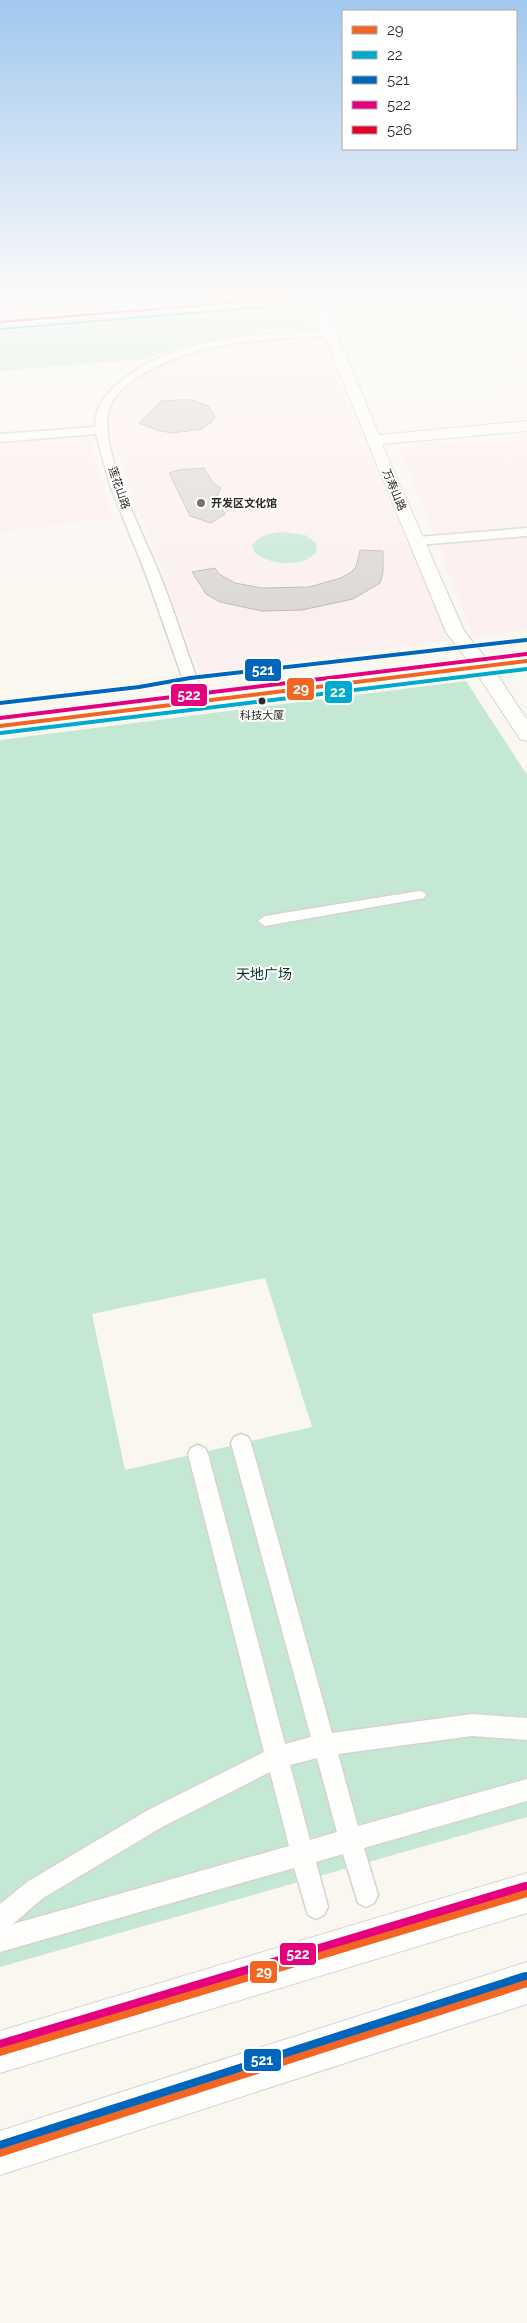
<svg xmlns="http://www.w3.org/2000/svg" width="527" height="2323" font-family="Raleway,'Noto Sans SC',sans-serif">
<rect width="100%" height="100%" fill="#faf7f1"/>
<g fill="#fcefef">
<polygon points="318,336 451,640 200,673 107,425 117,396 149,371 184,354 246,342"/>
<polygon points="78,434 88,436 113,518 0,532 0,442"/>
<polygon points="527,436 527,630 474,637 399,447"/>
</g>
<g fill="#c5e8d4" fill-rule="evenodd">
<polygon points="296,306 310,310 312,312 311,327 264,330 213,339 172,349 145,359 0,371 0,329"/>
<path d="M283 532 305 535 316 543 317 552C302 568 270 566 254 552L252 545C260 535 271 533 283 532Z"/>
<path d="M466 681 527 775V1817L0 1967V740ZM265 1278 312 1427 125 1470 92 1314Z"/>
</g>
<g fill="#dbd7d3" stroke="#bdb8b5">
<polygon points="178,400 192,400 208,406 215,416 213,421 202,429 173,433 160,431 139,423 161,401"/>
<polygon points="204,468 213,483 221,488 216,498 225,514 211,523 190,516 169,473 178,470"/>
<polygon points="360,550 383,551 383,573 380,583 353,599 302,610 262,611 220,602 206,594 192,572 215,568 219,574 235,583 262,588 309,587 341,578 350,573 356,567"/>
</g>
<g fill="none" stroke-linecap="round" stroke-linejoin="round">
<g stroke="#d6d3cf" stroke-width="3">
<g id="pedestrian">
<polygon points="419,891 424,892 426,895 424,898 265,926 258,921 265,916"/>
<path d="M241 1434 248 1437 251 1443 332 1733 472 1714 527 1718V1740L472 1736 338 1754 358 1826 527 1779V1801L364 1848 378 1895 374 1903 366 1907 358 1903 343 1854 316 1862 328 1907 324 1915 316 1919 308 1915 294 1868 0 1952V1904L27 1882 148 1810 264 1752 188 1454 191 1448 198 1445 205 1448 208 1454 285 1744 311 1737 231 1443 234 1437ZM317 1758 337 1832 310 1840 290 1765ZM270 1772 289 1846 13 1924 43 1898 164 1826Z"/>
</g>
</g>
<g stroke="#d6d3cf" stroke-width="3">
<g id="minor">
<polygon points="84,295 94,295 98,305 97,307 89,307"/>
<path d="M329 329 333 330V334C320 337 305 337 291 338 259 340 225 343 194 352 168 360 121 379 110 407 95 446 146 538 161 578 175 613 186 649 199 685L191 690 186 688 147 577 110 485 96 434 0 442V434L95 427C95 404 109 390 126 377 183 335 261 334 329 329Z"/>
<polygon points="527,528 527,536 418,545 411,541 418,537"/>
</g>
</g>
<g stroke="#d6d3cf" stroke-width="2">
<polygon id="tertiary" points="305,295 317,295 326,307 379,435 527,421 527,431 382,444 464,631 489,662 527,720 527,741 520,739 474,669 446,632 312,307"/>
</g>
<g stroke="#d6d3cf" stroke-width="2">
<polygon id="secondary" points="527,655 527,667 0,732 0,720"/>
</g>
<g stroke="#d6d3cf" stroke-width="2">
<g id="primary">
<polygon points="278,295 331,295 325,299 0,326 0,318"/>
<polygon points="527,1873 527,1913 0,2073 0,2031"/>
<polygon points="527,1962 527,2004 0,2175 0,2131"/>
</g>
</g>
<use href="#pedestrian" fill="#fefefd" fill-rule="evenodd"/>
<use href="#minor" fill="#fefefd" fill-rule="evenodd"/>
<use href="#tertiary" fill="#fefefd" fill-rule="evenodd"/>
<use href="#secondary" fill="#fefefd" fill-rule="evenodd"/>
<use href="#primary" fill="#fefefd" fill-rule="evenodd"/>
<g stroke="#fff" stroke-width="6">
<polyline id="bus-1-far1" points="0,726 527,661"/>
</g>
<g stroke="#fff" stroke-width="11">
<g id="bus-1">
<polyline points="0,2052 527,1893"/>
<polyline points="0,2153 527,1983"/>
</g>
</g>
<g stroke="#fff" stroke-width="4.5">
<polyline id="bus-2-far1" points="1,329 326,302"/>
</g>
<g stroke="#fff" stroke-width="6">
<polyline id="bus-2" points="1,733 527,669"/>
</g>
<g stroke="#fff" stroke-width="6">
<polyline id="bus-3-far1" points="0,703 139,687 190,678 526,640"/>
</g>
<g stroke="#fff" stroke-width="11">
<polyline id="bus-3" points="0,2145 525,1976"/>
</g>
<g stroke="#fff" stroke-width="6">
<polyline id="bus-4-far1" points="0,718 526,654"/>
</g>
<g stroke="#fff" stroke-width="11">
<polyline id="bus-4" points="0,2044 525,1886"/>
</g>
<g stroke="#fff" stroke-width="4.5">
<polyline id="bus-5" points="0,322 325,295"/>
</g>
<use href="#bus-1-far1" stroke="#f26522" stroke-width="4"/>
<use href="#bus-1" stroke="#f26522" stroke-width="8"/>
<use href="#bus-2-far1" stroke="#00a9ce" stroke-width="2.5"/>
<use href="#bus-2" stroke="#00a9ce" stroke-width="4"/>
<use href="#bus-3-far1" stroke="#0065bd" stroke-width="4"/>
<use href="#bus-3" stroke="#0065bd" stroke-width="8"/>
<use href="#bus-4-far1" stroke="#e5007d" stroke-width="4"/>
<use href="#bus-4" stroke="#e5007d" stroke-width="8"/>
<use href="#bus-5" stroke="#e4002b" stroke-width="2.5"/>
</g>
<linearGradient id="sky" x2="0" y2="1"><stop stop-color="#a1c8ef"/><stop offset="0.48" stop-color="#fdfbf9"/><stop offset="1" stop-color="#fdfbf9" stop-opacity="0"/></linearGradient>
<rect width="527" height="620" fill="url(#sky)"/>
<circle fill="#75726d" stroke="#fff" stroke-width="2" cx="201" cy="503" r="5"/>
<circle fill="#2e2b26" stroke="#fff" stroke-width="2" cx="262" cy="701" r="4.5"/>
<g text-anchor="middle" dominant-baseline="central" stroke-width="4" stroke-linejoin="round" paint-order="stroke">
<g font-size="11" fill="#2e2b26" stroke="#fff">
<text transform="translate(119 488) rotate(71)">莲花山路</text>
<text transform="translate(394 490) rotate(67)">万寿山路</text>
</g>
<g font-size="11" font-weight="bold" fill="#2e2b26" stroke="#fff" text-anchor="start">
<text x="211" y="503">开发区文化馆</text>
</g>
<g font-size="11" fill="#2e2b26" stroke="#fff">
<text x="262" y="715">科技大厦</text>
</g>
<g font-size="14" fill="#003221" stroke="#fff">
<text x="264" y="974">天地广场</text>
</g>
</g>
<g stroke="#fff" stroke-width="2">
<rect x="244" y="658" width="38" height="24" rx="5" fill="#0065bd"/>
<rect x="286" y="677" width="29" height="24" rx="5" fill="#f26522"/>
<rect x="324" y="680" width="29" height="24" rx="5" fill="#00a9ce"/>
<rect x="170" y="683" width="38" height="24" rx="5" fill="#e5007d"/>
<rect x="279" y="1942" width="38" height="24" rx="5" fill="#e5007d"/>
<rect x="249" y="1960" width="29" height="24" rx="5" fill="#f26522"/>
<rect x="243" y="2048" width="39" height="24" rx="5" fill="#0065bd"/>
</g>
<g font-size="14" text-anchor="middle" font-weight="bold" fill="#fff">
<text x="263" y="675">521</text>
<text x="301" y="694">29</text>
<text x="338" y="697">22</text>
<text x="189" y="700">522</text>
<text x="298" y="1959">522</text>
<text x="264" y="1977">29</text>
<text x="262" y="2065">521</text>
</g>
<rect x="342" y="10" width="175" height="140" fill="#ffffff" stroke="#abaaa8"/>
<rect x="352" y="26" width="25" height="8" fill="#f26522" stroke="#abaaa8"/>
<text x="387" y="35" font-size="15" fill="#2e2b26">29</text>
<rect x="352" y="51" width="25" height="8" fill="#00a9ce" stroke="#abaaa8"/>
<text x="387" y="60" font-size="15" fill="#2e2b26">22</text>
<rect x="352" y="76" width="25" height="8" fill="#0065bd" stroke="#abaaa8"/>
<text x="387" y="85" font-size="15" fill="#2e2b26">521</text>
<rect x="352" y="101" width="25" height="8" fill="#e5007d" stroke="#abaaa8"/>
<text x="387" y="110" font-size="15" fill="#2e2b26">522</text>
<rect x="352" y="126" width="25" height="8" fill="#e4002b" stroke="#abaaa8"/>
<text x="387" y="135" font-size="15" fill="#2e2b26">526</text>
</svg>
